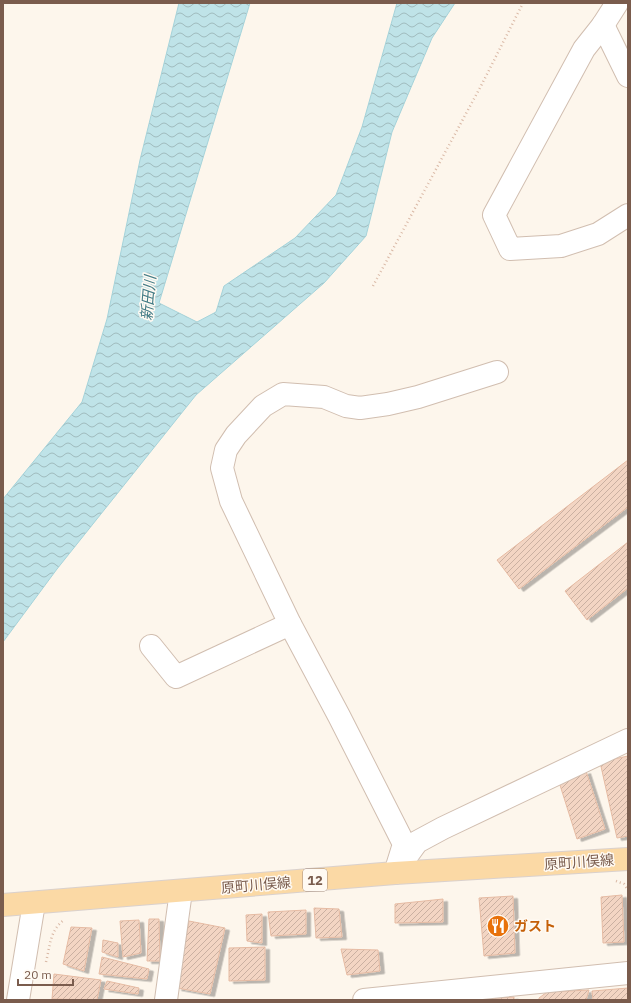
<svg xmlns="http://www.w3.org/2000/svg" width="631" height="1003" font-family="'IBM Plex Sans','Noto Sans JP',sans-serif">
<defs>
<pattern id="water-waves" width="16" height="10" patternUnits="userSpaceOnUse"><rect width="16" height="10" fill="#bfe3e8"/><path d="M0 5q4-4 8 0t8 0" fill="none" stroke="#a0bbbe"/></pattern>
<pattern id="building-hatch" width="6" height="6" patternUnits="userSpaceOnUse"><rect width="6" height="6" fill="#f3d5c3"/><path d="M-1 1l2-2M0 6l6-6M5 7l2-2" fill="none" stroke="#cab0a1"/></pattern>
<filter id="shadow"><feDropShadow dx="4.5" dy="2.5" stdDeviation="0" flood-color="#0004"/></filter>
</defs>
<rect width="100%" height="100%" fill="#fdf6ec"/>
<polygon fill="url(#water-waves)" stroke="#a5d3da" points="179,3 250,3 159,303 197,322 216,312 224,286 295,238 336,195 362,127 397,3 455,3 432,38 392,132 366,236 324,283 196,395 57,569 3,642 3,499 82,402 107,319 140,160"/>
<g fill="url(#building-hatch)" stroke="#e6bba3" filter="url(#shadow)">
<polygon points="628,460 628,507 519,589 497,560"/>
<polygon points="628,542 628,588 587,620 565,591"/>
<polygon points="628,756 628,836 617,838 600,762"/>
<polygon points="586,771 605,829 577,839 559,782"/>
<polygon points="622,895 624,942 603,943 601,897"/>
<polygon points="513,896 515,953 484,956 479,898"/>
<polygon points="443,899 443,922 395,923 395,904"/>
<polygon points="314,908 339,909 342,937 316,938"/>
<polygon points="306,910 306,934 271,936 268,912"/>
<polygon points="262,914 262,943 247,941 246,915"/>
<polygon points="149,919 159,919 160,961 147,961"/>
<polygon points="139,920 141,953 123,957 120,921"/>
<polygon points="189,921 225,928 210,994 177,988"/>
<polygon points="71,927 92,928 84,971 63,964"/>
<polygon points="103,940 118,943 118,957 102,952"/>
<polygon points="265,947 265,980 229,981 229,948"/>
<polygon points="341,949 378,950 380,971 347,975"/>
<polygon points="102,957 149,969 147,979 99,974"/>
<polygon points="54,974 101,980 97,1000 52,999"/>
<polygon points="107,981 139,988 138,994 104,989"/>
<polygon points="628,988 628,1000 593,1000 592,991"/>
<polygon points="589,990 586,1000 539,1000 539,998 547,992"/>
<polygon points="514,997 514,1000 483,1000 483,999"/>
</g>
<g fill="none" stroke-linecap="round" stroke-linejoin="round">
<g stroke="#d1beb0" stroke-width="24">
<g id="minor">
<polyline points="617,3 603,25 584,49 494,215 510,249 561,246 598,234 628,215"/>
<polyline points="603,25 628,76"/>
<polyline points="151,646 176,677 290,624"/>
<polyline points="401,864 417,842 443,828 628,740"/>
<polyline points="395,873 404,844 339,716 290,624 231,501 222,468 226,450 236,435 263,406 283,394 324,397 346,406 360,408 388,404 418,397 497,372"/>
<polyline points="18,1000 34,903"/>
<polyline points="166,1000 181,891"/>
<polyline points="364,1000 628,973"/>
</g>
</g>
<g stroke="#dad1cd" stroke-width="24">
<polyline id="major" points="3,905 395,873 628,859"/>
</g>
<g stroke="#d9b8a5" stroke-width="2.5" stroke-dasharray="1 3" stroke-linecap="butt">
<polyline points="373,286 482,84 523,3"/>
<polyline points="616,881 624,884 628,890"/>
<path d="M46 962C50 946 50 930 64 920"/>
</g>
<use href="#minor" stroke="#fff" stroke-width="22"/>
<use href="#major" stroke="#fbd9a5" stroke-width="22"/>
</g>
<defs>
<g id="restaurant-disc" transform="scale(1.15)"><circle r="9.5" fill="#e8710a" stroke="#fffaf3"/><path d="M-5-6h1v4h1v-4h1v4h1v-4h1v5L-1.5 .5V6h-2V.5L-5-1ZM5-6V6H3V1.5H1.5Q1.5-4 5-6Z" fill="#fff"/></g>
</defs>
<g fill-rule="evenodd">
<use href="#restaurant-disc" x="498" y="926"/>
</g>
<g text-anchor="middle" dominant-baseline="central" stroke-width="3" stroke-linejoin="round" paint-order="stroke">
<rect fill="#fffaf3" stroke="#a28b7f" stroke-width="1" x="303" y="869" width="24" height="22" rx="3"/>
<g font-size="13" font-weight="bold" fill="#7a5c4d">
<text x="315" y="880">12</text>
</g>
<g font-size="14" fill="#7a5c4d" stroke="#fffaf3">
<text transform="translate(579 862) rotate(-4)">原町川俣線</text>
<text transform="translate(256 885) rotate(-5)">原町川俣線</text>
</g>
<g font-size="14" font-weight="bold" fill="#c56008" stroke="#fffaf3" text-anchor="start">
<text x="514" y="926">ガスト</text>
</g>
<g font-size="15" font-style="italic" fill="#437c86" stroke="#fffaf3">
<text transform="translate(148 298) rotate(-85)">新田川</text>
</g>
</g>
<rect width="631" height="1003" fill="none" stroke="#7a5c4d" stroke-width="8"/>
<path d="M18 979v6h55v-6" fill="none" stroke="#7a5c4d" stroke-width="2"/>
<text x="24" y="979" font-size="12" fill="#7a5c4d" stroke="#fffaf3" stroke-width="3" paint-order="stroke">20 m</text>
</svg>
